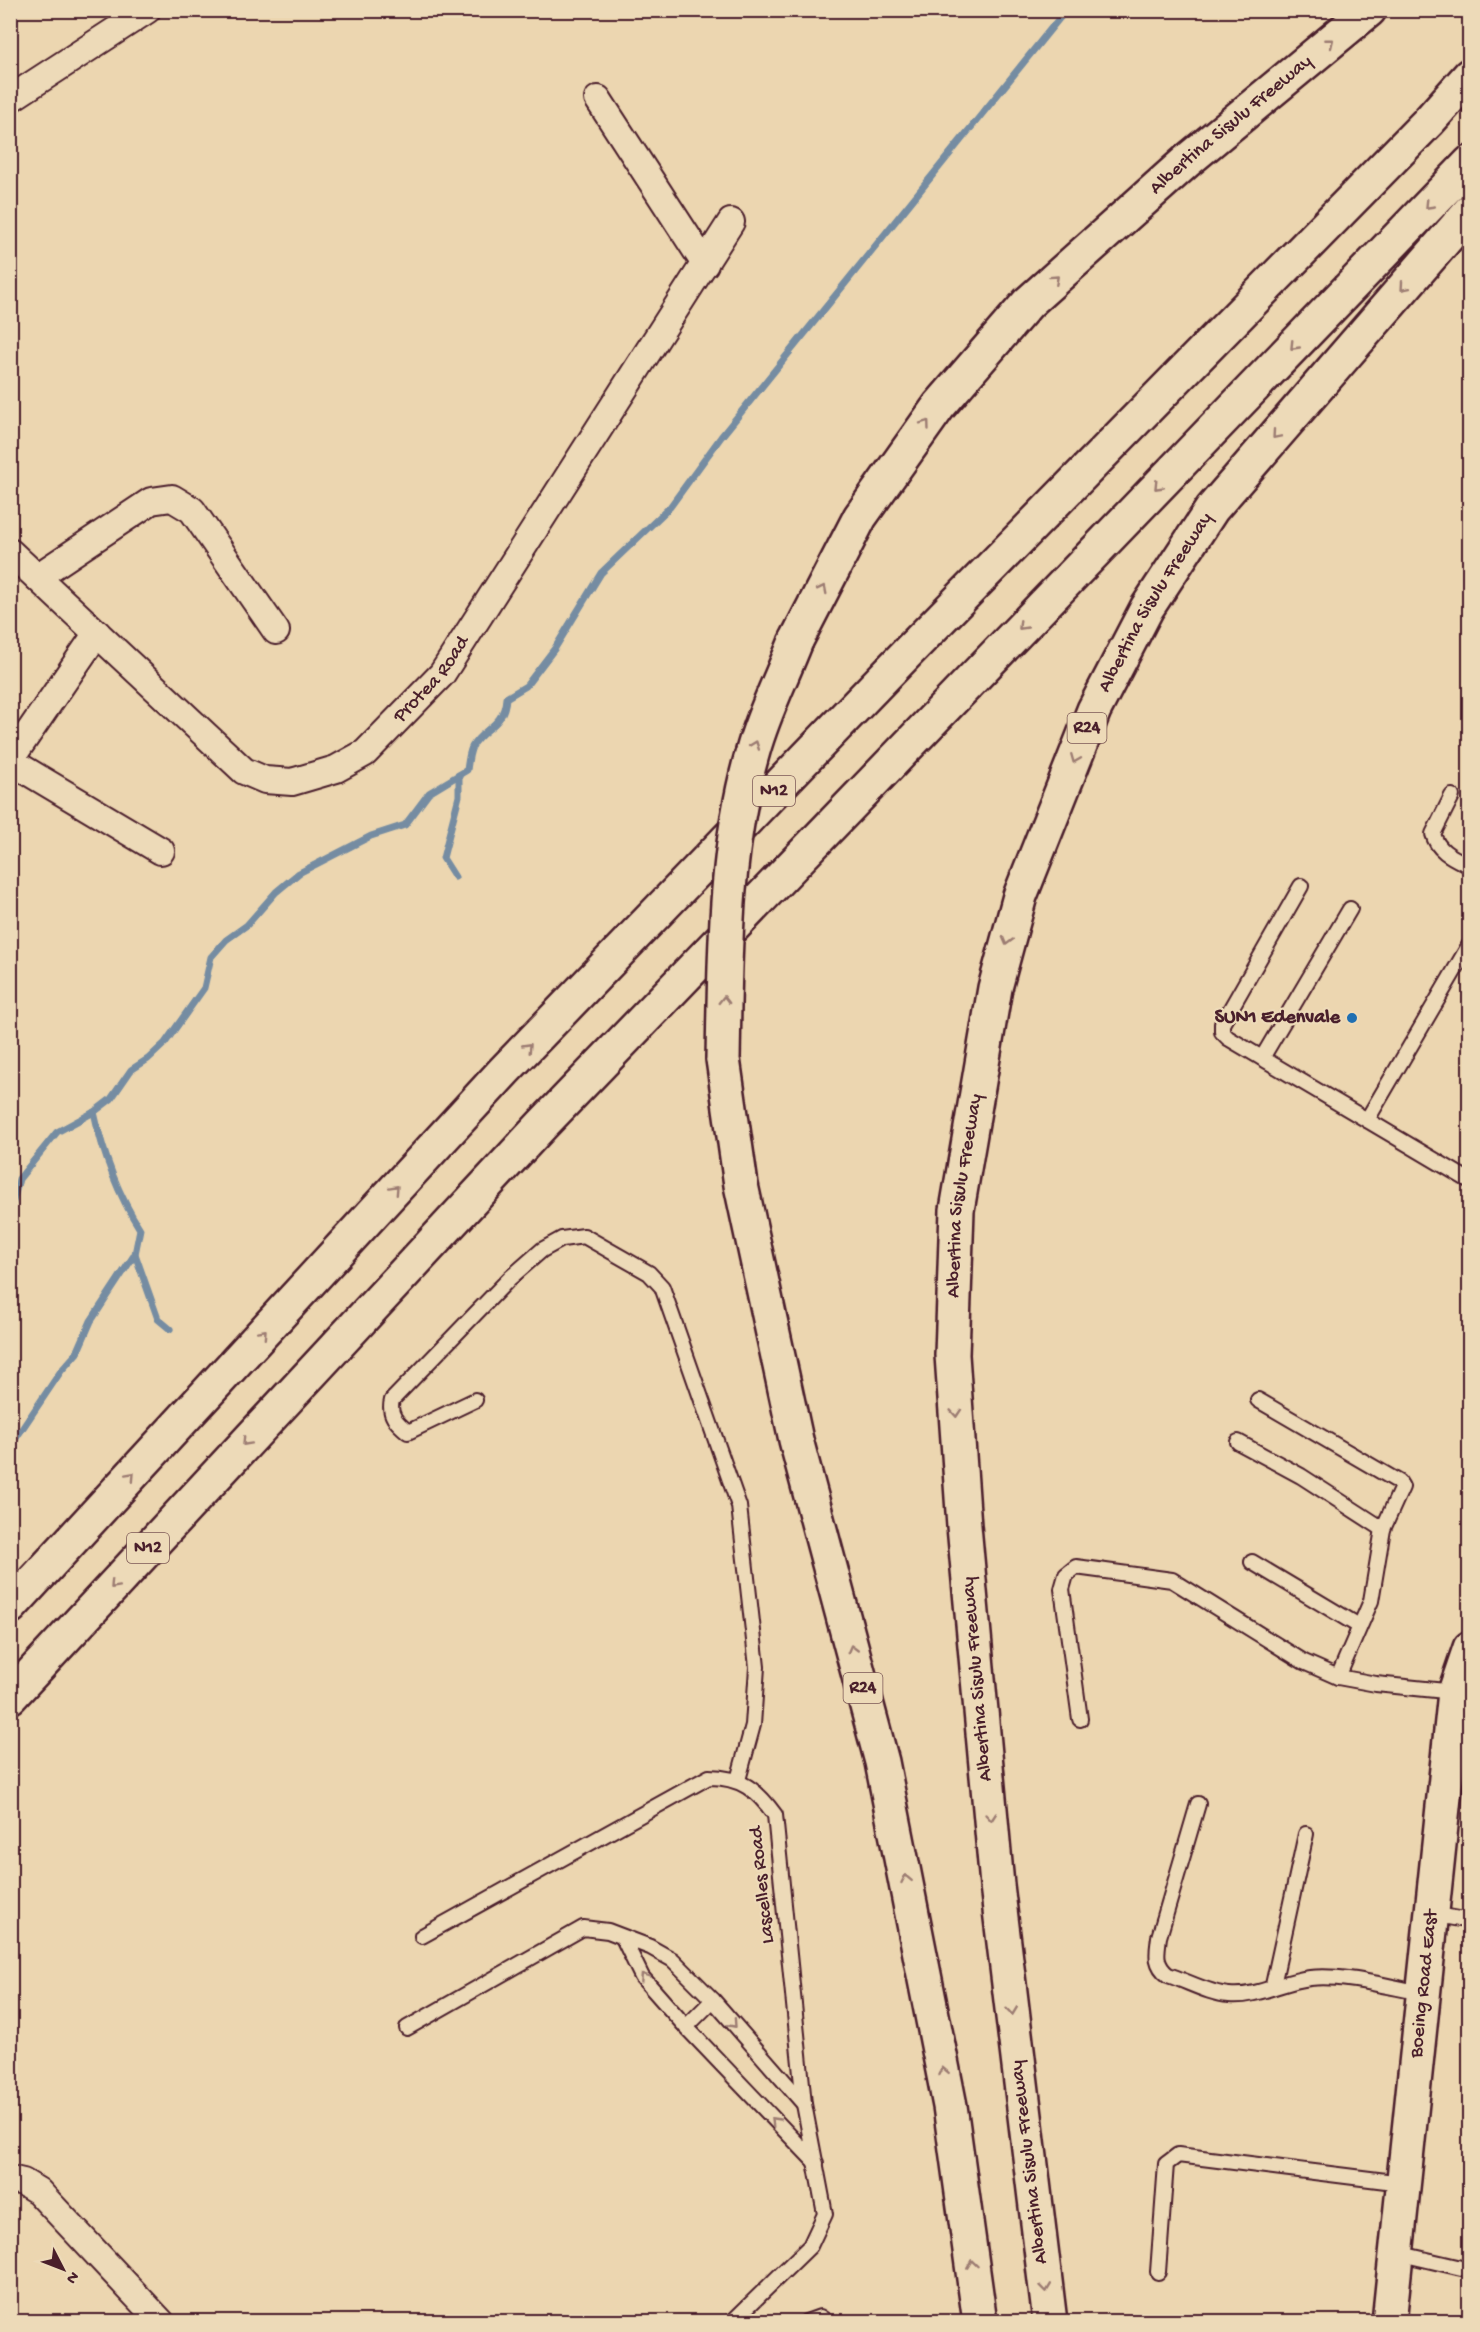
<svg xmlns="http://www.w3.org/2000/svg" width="1480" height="2332" font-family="'Gochi Hand',sans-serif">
<rect width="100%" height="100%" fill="#ecd6b0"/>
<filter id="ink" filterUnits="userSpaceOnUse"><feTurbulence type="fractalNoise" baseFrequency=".0167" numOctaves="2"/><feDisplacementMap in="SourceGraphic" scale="12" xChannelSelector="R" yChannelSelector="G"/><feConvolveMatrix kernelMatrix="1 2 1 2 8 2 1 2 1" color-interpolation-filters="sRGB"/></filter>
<g filter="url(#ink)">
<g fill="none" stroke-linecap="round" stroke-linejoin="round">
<g stroke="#748ca2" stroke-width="7">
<polyline points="455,877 443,858 459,796 459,775"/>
<path d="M10 1212 19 1179 57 1132 94 1112 111 1099 131 1070 148 1059 165 1043 204 988 211 957 226 940 247 925 276 892 299 873 371 836 405 825 429 793 467 770C468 763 469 753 472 747 483 727 504 727 506 698L526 686 555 648 601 573 670 507 721 437 1066 10"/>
<polyline points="135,1254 158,1319 170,1329"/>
<path d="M10 1452 16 1438 61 1371 77 1353 91 1321 135 1254 140 1229C117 1193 103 1154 94 1112"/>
</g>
<g stroke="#4a1f2b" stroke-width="18">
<g id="service">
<path d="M1452 796 1433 834C1438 852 1454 858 1470 866"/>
<polyline points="1301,886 1222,1024 1222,1032 1228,1038 1367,1120"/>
<polyline points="1470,944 1367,1120 1470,1181"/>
<polyline points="1262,1058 1350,909"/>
<path d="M475 1400 408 1432C397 1423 388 1415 392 1400L510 1278 542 1250 562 1239 584 1236 649 1273 662 1287 739 1506 757 1667 753 1725 738 1780"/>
<polyline points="1258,1400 1399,1482 1402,1487 1383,1529 1371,1601 1338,1677"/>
<polyline points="1238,1442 1301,1476 1383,1529"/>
<polyline points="1252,1562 1359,1626"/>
<polyline points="1080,1719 1062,1589 1066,1575 1076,1567 1172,1580 1304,1662 1338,1677 1376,1684 1455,1692"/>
<path d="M1198 1804 1159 1937C1157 1953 1154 1964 1168 1975 1187 1981 1210 1994 1229 1995 1256 1998 1283 1981 1310 1978 1343 1974 1389 1987 1423 1993"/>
<polyline points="1432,1914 1470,1921"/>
<path d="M422 1936 709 1777C741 1777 757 1790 775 1815L804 2104 825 2214 810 2246 732 2322"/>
<polyline points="623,1938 642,1977 686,2027 816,2163"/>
<polyline points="1273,1985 1306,1834"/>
<polyline points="686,2027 713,2000"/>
<polyline points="407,2028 583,1928 608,1931 650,1947 673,1960 713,2000 804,2104"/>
<polyline points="1397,2253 1470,2270"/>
<polyline points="1158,2272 1166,2164 1178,2155 1402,2183"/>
<polyline points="806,2322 820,2317 827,2322"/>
</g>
</g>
<g stroke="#4a1f2b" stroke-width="30">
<g id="minor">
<polyline points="10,99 147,10"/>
<polyline points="598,99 705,264"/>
<path id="s1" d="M10 552 244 771 265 780 292 782 336 769 365 753 442 674 731 222"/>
<polyline points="37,577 151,501 172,498 192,510 276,631"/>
<polyline points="10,760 97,633"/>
<polyline points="10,761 161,851"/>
<polyline points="10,2179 23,2182 38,2191 161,2322"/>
</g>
</g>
<g stroke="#4a1f2b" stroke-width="38">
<g id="tertiary">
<path id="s2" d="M1389 2322 1455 1692"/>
</g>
</g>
<g stroke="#4a1f2b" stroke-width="38">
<polyline id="secondary" points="1470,1648 1455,1692 1470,1697"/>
</g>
<g stroke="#4a1f2b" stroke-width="38">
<g id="motorway">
<path id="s3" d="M796 641 860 517 939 406 1028 303 1188 160 1369 10"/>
<polyline points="723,1059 741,1185 796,1440 882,1762 950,2106 980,2322"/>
<polyline points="10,1607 504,1071 909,651 1428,122 1470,75"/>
<polyline points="10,1697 542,1125 1470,163"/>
<path id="s4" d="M1050 2322 997 1885 964 1526 952 1355 957 1210 995 988 1020 896 1094 710 1147 608 1212 509 1470 211"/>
</g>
</g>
<use href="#service" stroke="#eddab8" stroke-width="14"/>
<use href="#minor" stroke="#eddab8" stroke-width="26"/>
<use href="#tertiary" stroke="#eddab8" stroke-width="33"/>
<use href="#secondary" stroke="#eddab8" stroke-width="33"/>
<use href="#motorway" stroke="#eddab8" stroke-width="33"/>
<g stroke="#4a1f2b" stroke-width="38" stroke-linecap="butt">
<path id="motorway-bridge" d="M723 1059C725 956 724 851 753 751 763 714 782 677 796 641"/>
</g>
<use href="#motorway-bridge" stroke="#eddab8" stroke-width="33"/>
</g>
<defs><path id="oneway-chevron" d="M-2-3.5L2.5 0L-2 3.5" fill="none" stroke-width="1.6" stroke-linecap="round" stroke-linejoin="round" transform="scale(1.5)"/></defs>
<g stroke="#9c7c72">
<use href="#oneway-chevron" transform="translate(1330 42) rotate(-39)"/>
<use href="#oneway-chevron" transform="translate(1429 205) rotate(134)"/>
<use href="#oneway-chevron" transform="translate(1055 279) rotate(-42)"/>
<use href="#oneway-chevron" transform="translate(1404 287) rotate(131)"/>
<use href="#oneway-chevron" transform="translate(1294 346) rotate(134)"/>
<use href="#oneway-chevron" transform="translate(926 424) rotate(-54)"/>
<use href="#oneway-chevron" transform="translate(1276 435) rotate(131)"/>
<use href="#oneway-chevron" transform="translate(1158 486) rotate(134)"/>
<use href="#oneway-chevron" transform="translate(823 589) rotate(-63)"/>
<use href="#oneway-chevron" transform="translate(1022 626) rotate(134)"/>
<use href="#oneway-chevron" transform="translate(755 745) rotate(-70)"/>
<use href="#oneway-chevron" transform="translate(1075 759) rotate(112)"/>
<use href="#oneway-chevron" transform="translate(1007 941) rotate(105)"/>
<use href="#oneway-chevron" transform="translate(724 1000) rotate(-89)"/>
<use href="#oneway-chevron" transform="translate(528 1047) rotate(-46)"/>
<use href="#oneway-chevron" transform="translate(395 1189) rotate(-47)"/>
<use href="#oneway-chevron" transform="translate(263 1333) rotate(-47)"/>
<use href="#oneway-chevron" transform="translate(956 1413) rotate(86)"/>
<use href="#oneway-chevron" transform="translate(246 1442) rotate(133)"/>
<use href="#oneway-chevron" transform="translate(131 1476) rotate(-47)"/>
<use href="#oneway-chevron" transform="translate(114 1585) rotate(133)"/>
<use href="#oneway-chevron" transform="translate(852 1649) rotate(-105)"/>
<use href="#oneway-chevron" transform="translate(991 1817) rotate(85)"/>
<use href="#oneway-chevron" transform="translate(906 1879) rotate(-101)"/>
<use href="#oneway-chevron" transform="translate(644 1977) rotate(-124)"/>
<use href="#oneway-chevron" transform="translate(1012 2011) rotate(83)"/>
<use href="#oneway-chevron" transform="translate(733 2024) rotate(48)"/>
<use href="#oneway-chevron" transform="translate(943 2071) rotate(-101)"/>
<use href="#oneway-chevron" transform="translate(775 2121) rotate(-134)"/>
<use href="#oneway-chevron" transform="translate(972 2264) rotate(-98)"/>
<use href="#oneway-chevron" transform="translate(1046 2288) rotate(83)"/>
</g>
</g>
<circle fill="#1f6fb2" stroke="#eddab8" stroke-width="2" cx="1352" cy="1018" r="6"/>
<g text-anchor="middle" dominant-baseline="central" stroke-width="4.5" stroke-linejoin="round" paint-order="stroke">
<g fill="#eddab8" stroke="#7b5755" stroke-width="1.5">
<rect x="1067.5" y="713" width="39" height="30" rx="4.5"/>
<rect x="753" y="776" width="42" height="30" rx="4.5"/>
<rect x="127" y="1533" width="42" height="30" rx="4.5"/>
<rect x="843.5" y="1673" width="39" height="30" rx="4.5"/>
</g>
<g font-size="18" font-weight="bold" fill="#4a1f2b">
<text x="1087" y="728">R24</text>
<text x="774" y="791">N12</text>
<text x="148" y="1548">N12</text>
<text x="863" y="1688">R24</text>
</g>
<g font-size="20" fill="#4a1f2b" stroke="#eddab8">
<text stroke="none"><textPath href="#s3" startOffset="682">Albertina Sisulu Freeway</textPath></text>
<text stroke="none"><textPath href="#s4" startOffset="1762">Albertina Sisulu Freeway</textPath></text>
<text stroke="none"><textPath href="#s1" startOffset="549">Protea Road</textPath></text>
<text stroke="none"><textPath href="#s4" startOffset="1132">Albertina Sisulu Freeway</textPath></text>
<text transform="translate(978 1679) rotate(-95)">Albertina Sisulu Freeway</text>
<text transform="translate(763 1885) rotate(-96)">Lascelles Road</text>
<text stroke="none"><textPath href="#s2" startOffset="340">Boeing Road East</textPath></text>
<text transform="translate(1030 2162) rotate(-97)">Albertina Sisulu Freeway</text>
</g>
<g font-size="20" font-weight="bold" fill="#4a1f2b" stroke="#eddab8" text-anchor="end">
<text x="1340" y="1018">SUN1 Edenvale</text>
</g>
</g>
<rect width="1480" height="2332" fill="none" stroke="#eddab8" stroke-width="36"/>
<rect x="18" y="18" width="1444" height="2296" fill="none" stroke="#4a1f2b" stroke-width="2" filter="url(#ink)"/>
<g transform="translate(63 2269) rotate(132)" stroke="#eddab8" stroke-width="4.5" paint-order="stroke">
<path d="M0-4.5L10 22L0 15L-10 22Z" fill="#4a1f2b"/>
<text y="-9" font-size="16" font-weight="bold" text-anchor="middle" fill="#4a1f2b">N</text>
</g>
</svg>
